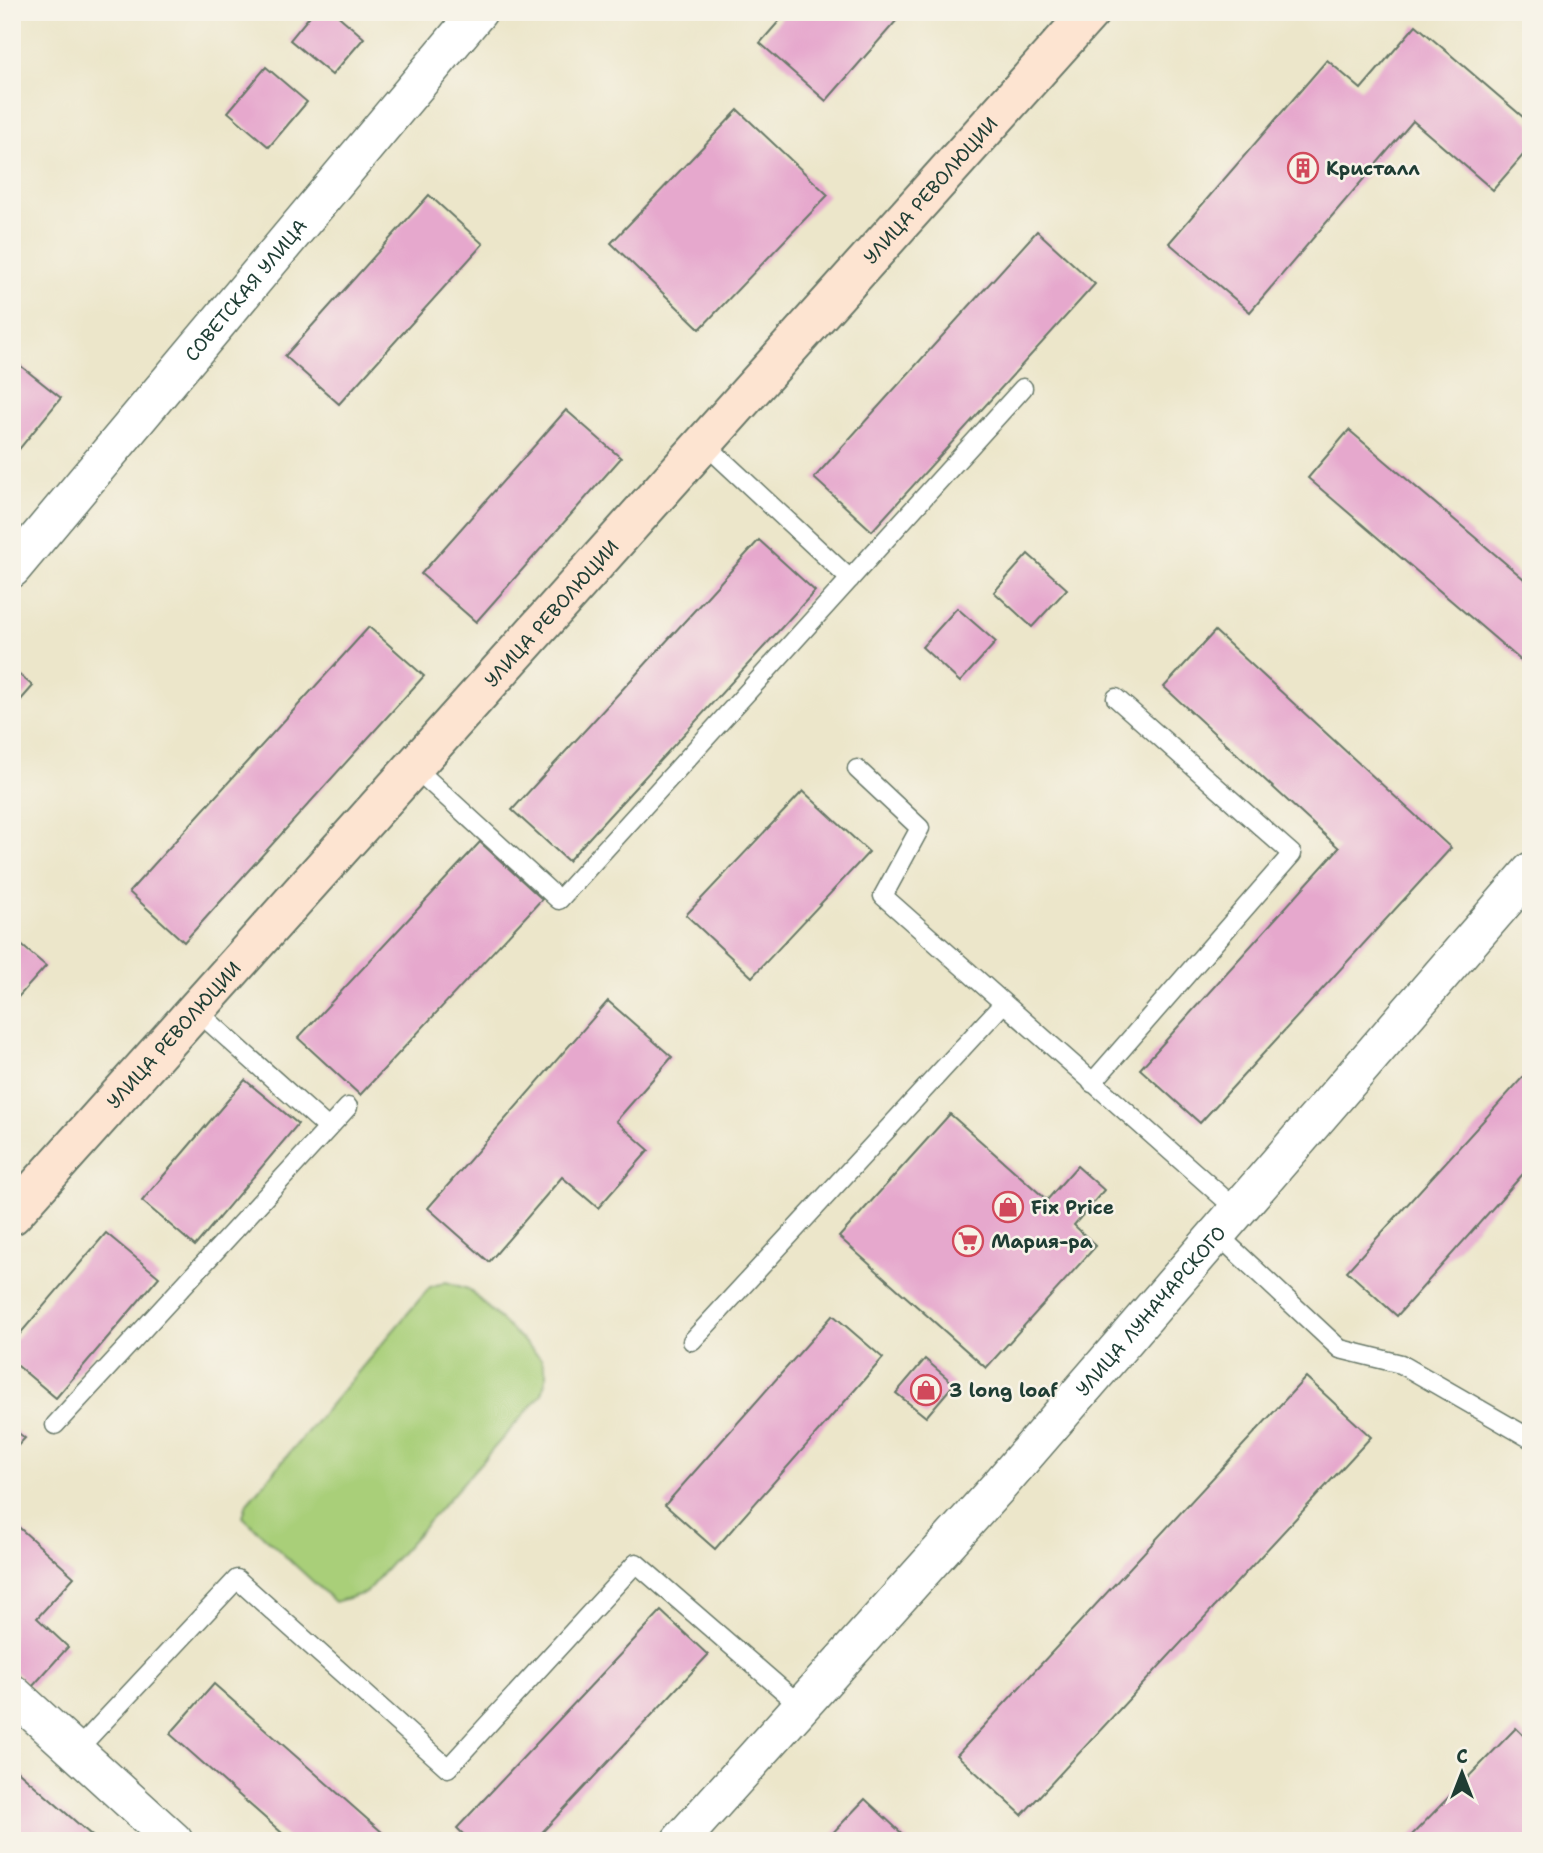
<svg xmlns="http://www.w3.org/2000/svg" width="1543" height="1853" font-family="'Shantell Sans',sans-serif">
<rect width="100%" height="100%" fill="#f7f3e8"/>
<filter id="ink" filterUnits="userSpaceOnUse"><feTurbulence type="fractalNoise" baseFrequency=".0143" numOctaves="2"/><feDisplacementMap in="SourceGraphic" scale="14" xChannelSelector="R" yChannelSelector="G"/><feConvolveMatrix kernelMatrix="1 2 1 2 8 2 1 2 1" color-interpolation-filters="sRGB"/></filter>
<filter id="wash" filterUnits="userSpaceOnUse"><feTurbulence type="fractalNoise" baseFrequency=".00686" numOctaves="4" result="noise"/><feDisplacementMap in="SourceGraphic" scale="28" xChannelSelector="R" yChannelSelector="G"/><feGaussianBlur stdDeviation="1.57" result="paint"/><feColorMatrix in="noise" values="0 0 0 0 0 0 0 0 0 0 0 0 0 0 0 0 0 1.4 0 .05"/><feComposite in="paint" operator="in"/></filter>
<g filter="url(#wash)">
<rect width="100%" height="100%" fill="#ece6ca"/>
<polygon fill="#a9cf79" stroke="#648656" stroke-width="2" points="446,1282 468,1289 541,1358 547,1374 542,1394 365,1593 335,1602 243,1517 247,1503 430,1287"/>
<g id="blocks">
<g fill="#e6a8cd">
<polygon points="313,12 334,12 364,38 332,75 290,40"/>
<polygon points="787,12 904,12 826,101 760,43"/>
<polygon points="1416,25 1531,124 1531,146 1493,190 1413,121 1250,312 1169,243 1327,60 1361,89"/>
<polygon points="266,67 307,102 269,147 228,112"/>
<polygon points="738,110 828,195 700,329 611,243"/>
<polygon points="429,195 483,244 339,404 285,356"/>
<polygon points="1037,231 1095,284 872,531 814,478"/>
<polygon points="12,359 61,398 12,458"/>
<polygon points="566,410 621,458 476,622 421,574"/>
<polygon points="1349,430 1531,585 1531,669 1308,478"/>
<polygon points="759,540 815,591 568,861 512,810"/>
<polygon points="1028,554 1067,589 1032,627 994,592"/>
<polygon points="957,608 996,642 960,682 922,647"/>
<polygon points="369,627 424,676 184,942 129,892"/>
<polygon points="1215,631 1451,848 1200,1123 1140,1069 1339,848 1164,687"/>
<polygon points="12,669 33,686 12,710"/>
<polygon points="803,791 869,852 752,977 686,915"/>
<polygon points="480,842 542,899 360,1095 298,1038"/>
<polygon points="12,937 46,966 12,1004"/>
<polygon points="608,1001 672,1057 616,1121 649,1150 598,1208 562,1177 489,1262 428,1208"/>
<polygon points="1531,1068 1531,1165 1397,1316 1347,1271"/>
<polygon points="245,1080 298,1124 195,1246 142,1201"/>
<polygon points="950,1114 1047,1200 1077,1166 1104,1190 1074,1225 1096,1246 986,1368 839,1237"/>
<polygon points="106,1233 159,1277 56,1398 12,1361 12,1343"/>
<polygon points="833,1315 883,1358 715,1549 665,1505"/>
<polygon points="925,1359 954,1384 926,1417 896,1393"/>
<polygon points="1306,1377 1371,1437 1022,1815 957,1755"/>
<polygon points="12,1428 25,1438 12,1452"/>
<polygon points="12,1521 74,1577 37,1618 68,1647 32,1687 12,1669"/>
<polygon points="661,1611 708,1655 534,1841 470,1841 457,1828"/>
<polygon points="214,1684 392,1841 291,1841 170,1734"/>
<polygon points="1516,1728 1531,1743 1531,1838 1528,1841 1406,1841"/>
<polygon points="12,1766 98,1841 12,1841"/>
<polygon points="865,1799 910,1841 825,1841"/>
</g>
</g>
</g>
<g filter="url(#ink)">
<use href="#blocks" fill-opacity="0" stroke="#677868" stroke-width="2"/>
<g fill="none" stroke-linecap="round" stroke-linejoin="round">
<g stroke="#677868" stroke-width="21">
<g id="lane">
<polyline points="704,443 850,579"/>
<polyline points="414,767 559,900 1023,388"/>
<polyline points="857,769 920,828 883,896 1237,1210"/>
<polyline points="196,1010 328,1128"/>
<polyline points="1092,1083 1292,854 1116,698"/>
<polyline points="1217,1234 1340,1349 1401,1364 1531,1439"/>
<polyline points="692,1341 1003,1004"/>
<polyline points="55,1425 348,1107"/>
<polyline points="76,1751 237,1579 448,1768 636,1563 801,1706"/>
</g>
</g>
<g stroke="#677868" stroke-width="40">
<g id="street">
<path id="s1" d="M12 569 478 12"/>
<polyline points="12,1693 174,1841"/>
<path id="s2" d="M680 1841 998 1487 1531 871"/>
</g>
</g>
<g stroke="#677868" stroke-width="42">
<g id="secondary">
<path id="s3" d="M12 1215 1090 12"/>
</g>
</g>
<use href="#lane" stroke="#fff" stroke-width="18"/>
<use href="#street" stroke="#fff" stroke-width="37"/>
<use href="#secondary" stroke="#fde4d1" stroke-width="38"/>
</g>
</g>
<defs>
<g id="building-ring" transform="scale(1.575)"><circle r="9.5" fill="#f7f3e8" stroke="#d1495b" stroke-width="1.5"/><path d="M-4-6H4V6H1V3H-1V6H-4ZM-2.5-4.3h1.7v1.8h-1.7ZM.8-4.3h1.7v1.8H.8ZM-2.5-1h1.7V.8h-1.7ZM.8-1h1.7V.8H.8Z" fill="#d1495b"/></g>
<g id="shop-ring" transform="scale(1.575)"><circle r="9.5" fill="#f7f3e8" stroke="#d1495b" stroke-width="1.5"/><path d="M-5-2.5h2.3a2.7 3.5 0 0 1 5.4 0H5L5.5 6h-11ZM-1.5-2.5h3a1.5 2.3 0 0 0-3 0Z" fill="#d1495b"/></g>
<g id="supermarket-ring" transform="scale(1.575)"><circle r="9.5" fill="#f7f3e8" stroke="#d1495b" stroke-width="1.5"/><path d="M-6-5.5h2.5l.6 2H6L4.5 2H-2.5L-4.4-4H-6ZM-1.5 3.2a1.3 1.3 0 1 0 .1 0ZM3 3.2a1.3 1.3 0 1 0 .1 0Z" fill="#d1495b"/></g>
</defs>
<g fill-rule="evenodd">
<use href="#building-ring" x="1303" y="168"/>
<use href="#shop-ring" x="1008" y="1207"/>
<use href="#supermarket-ring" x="968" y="1241"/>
<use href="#shop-ring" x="926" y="1390"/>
</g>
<g text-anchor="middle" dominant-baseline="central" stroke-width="5" stroke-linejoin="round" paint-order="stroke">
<g font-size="19" font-weight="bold" fill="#1f3d34" stroke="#f7f3e8" text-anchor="start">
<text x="1326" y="168">Кристалл</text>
<text x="1031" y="1207">Fix Price</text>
<text x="991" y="1241">Мария-ра</text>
<text x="949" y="1390">3 long loaf</text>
</g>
<g font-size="19" fill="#1f3d34" stroke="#f7f3e8">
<text stroke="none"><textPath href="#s3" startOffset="1376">УЛИЦА РЕВОЛЮЦИИ</textPath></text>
<text stroke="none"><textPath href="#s1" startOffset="364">СОВЕТСКАЯ УЛИЦА</textPath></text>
<text stroke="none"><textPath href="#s3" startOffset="808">УЛИЦА РЕВОЛЮЦИИ</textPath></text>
<text stroke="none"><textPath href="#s3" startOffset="242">УЛИЦА РЕВОЛЮЦИИ</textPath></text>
<text stroke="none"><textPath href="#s2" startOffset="709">УЛИЦА ЛУНАЧАРСКОГО</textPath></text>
</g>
</g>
<rect width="1543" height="1853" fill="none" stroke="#f7f3e8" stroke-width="42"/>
<g transform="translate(1462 1773)" stroke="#f7f3e8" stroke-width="5" paint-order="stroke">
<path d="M0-5L12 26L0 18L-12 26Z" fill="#1f3d34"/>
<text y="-10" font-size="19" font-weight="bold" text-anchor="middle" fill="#1f3d34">С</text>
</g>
</svg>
